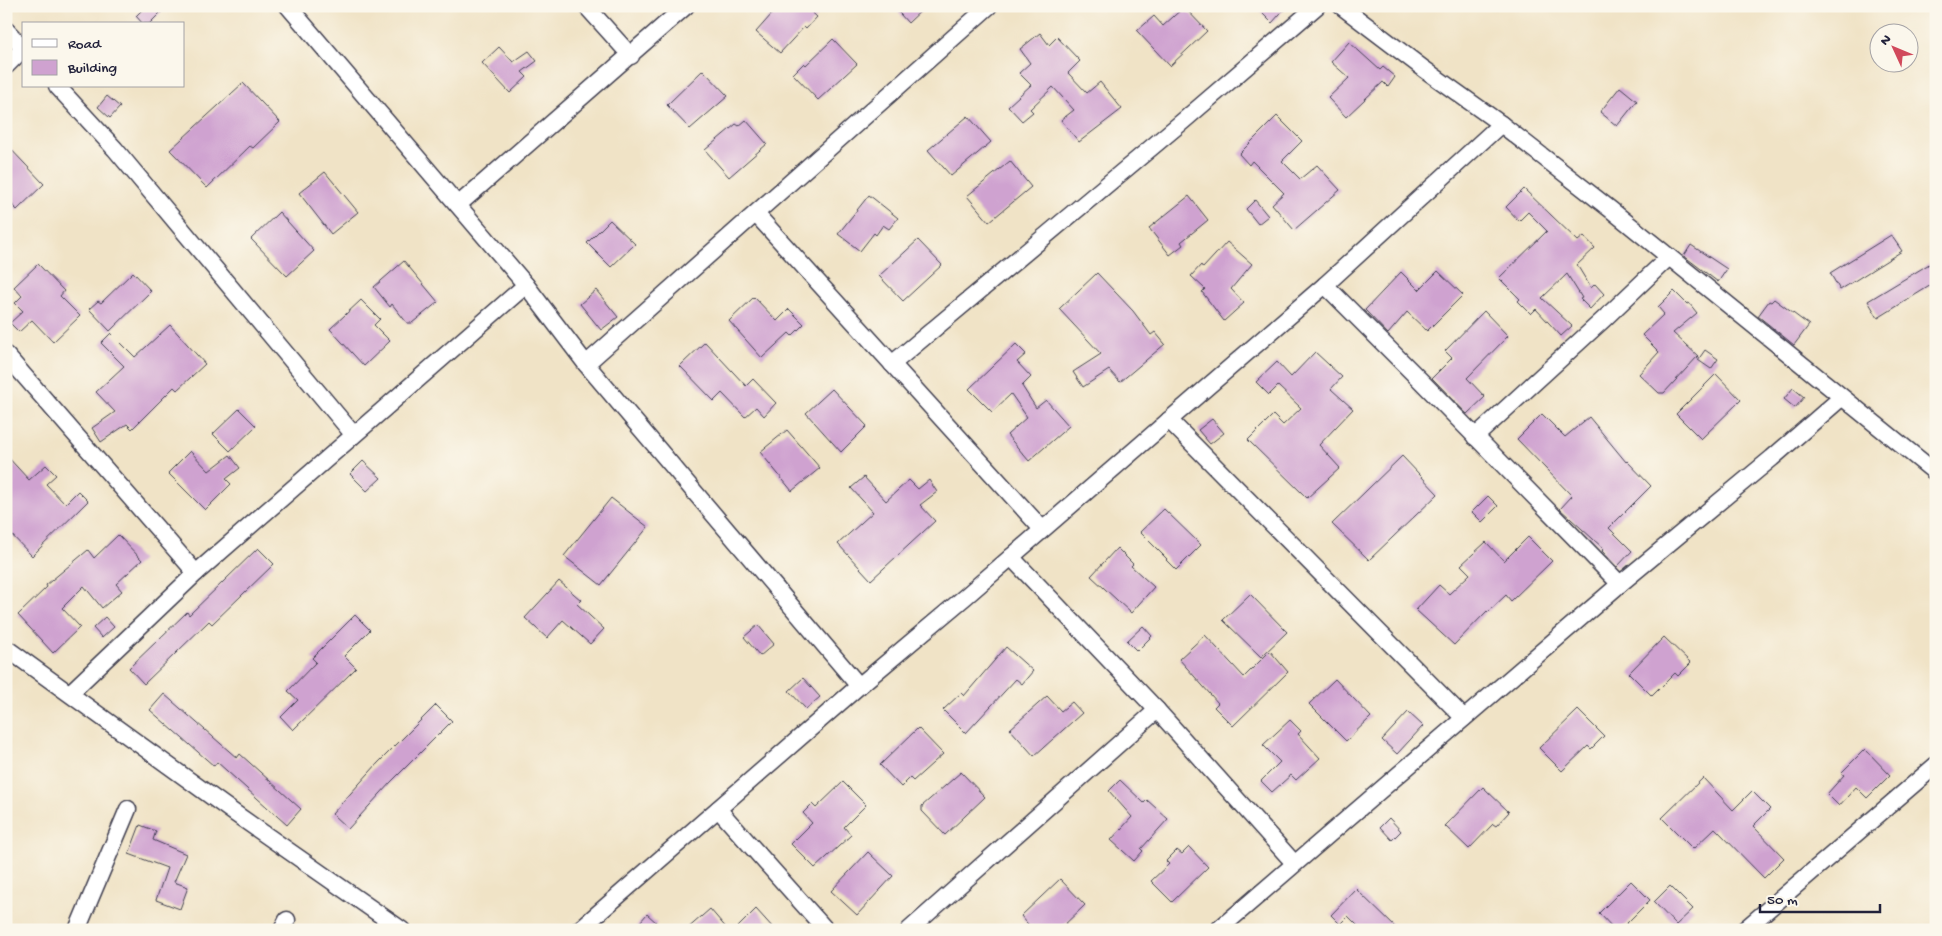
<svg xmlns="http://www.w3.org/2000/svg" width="1942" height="936" font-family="'Gochi Hand',sans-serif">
<rect width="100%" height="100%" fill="#fbf7ec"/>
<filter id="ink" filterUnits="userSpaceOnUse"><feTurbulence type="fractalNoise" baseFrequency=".02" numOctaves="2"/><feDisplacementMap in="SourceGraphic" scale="10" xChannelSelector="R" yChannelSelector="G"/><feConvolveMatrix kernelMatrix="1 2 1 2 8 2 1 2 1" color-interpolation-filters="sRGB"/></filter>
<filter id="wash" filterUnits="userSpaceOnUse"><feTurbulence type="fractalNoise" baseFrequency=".0096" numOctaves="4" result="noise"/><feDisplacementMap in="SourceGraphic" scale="20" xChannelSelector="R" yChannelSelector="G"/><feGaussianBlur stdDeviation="1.12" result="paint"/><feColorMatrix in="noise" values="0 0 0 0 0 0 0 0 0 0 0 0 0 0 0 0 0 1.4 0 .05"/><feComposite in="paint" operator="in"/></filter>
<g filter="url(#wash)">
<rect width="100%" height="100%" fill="#f0e3c6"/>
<g id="blocks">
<g fill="#cfa2d0">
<polygon points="146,6 167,6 149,24 143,24 136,16"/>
<polygon points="779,6 805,6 817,17 806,29 804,27 780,53 756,32"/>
<polygon points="893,6 926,6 908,23"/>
<polygon points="1255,6 1287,6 1272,23"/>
<polygon points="1184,7 1207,31 1170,66 1137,31 1154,16 1163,26"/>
<polygon points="1040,33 1049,45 1057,37 1080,61 1068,73 1087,93 1100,82 1122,109 1079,142 1061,120 1074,110 1053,87 1030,109 1033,112 1022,121 1008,106 1031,85 1019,73 1030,63 1020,49"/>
<polygon points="833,39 857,64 818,100 793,74 804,63 806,65"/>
<polygon points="1349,42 1380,70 1383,67 1395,77 1388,87 1383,82 1346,117 1328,98 1349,78 1331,62"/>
<polygon points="499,47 513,62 529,51 537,61 522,72 527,77 510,93 482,63"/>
<polygon points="703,70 728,96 690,129 667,105"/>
<polygon points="243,83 280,122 253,148 250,146 207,188 170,150"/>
<polygon points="1620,87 1637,101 1617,126 1600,112"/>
<polygon points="107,96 120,107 110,118 98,107"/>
<polygon points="968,116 991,142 951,176 928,150"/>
<polygon points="1277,116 1302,141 1282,161 1300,179 1317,165 1340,190 1294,230 1272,204 1284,193 1252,161 1249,165 1239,154"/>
<polygon points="746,120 767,144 729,177 705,150 736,124 739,126"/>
<polygon points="6,144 44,184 17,210 6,198"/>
<polygon points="1010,161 1031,187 989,222 967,196"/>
<polygon points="325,172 358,212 331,234 299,193"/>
<polygon points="1524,189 1578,241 1584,236 1595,248 1577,265 1591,288 1595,284 1604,294 1590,309 1580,299 1582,298 1567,274 1542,298 1572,326 1561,336 1536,309 1531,314 1518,301 1520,299 1499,278 1547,231 1528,212 1519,221 1506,207"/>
<polygon points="869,195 898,218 889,229 883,225 876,235 874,233 860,251 838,234"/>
<polygon points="1189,196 1208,220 1181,242 1183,245 1170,255 1149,228"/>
<polygon points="1255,200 1268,216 1258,224 1246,209"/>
<polygon points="279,212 314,251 287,276 251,239"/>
<polygon points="610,220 635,244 611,267 587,243"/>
<polygon points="1891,235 1902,251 1840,290 1830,273"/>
<polygon points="918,240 942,265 903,301 879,276"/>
<polygon points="1227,242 1252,264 1231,289 1244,303 1224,321 1202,292 1205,289 1191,276 1201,265 1203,268"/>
<polygon points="1691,245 1727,269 1718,282 1684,256"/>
<polygon points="404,261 438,302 412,323 407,323 392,304 390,307 374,287"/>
<polygon points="1931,263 1936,271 1936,282 1878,318 1868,301"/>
<polygon points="38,264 64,291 60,296 80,316 53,342 32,320 19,332 10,323 23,311 15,303 22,296 14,287"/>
<polygon points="1438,271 1463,295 1427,331 1407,312 1388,334 1365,310 1401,272 1419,290"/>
<polygon points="133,272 151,291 110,331 89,309 98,301 101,303"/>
<polygon points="1097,273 1133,311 1151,335 1155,332 1165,344 1120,382 1109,370 1083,387 1073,372 1101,354 1059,309"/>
<polygon points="596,290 618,317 601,330 580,304"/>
<polygon points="1674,291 1687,304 1689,303 1697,313 1673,333 1698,356 1664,393 1659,393 1639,374 1659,352 1642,335 1664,314 1658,307"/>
<polygon points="754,297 777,321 789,309 804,324 792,336 789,333 762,358 729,321"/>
<polygon points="1774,299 1809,325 1794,345 1758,316 1769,301 1771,302"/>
<polygon points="361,300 380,319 374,325 390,341 364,366 330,329"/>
<polygon points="1484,311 1508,336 1467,378 1485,397 1467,414 1432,378 1452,358 1445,351"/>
<polygon points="170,325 205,364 177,390 174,387 132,429 127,424 101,442 92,428 115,412 96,392 124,366 101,343 111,333 135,357"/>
<polygon points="705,342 746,386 753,379 776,403 764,416 756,407 745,417 722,393 714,401 680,366"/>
<polygon points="1016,344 1026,354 1017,362 1031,377 1022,386 1036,408 1046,400 1069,426 1029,461 1007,435 1027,417 1011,394 992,412 969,389"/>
<polygon points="1705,350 1718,359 1711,369 1698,360"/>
<polygon points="1315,352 1342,377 1331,389 1353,409 1319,445 1340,468 1307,498 1248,440 1273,415 1283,425 1301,408 1278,386 1269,395 1256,382 1277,362 1291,377"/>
<polygon points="1716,374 1741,400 1701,439 1676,414"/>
<polygon points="1793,388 1804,397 1795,408 1784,399"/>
<polygon points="832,389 867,426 841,452 806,413"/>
<polygon points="239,409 256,426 230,451 213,434"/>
<polygon points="1542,414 1565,437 1589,417 1626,462 1627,461 1651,486 1609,528 1632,551 1617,567 1602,551 1604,549 1560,509 1572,496 1517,439"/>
<polygon points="1212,419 1224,433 1210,444 1198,430"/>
<polygon points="787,430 820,468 792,491 760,452"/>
<polygon points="190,451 209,471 230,455 240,468 226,479 231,484 205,510 168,473"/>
<polygon points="6,455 29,480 46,465 56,475 46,484 65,504 78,491 88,501 32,556 6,529"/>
<polygon points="1402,456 1438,494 1369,560 1332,524"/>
<polygon points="363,461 381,478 367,491 350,474"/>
<polygon points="864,477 886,501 909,480 918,489 929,480 937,492 920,505 935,521 871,580 838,544 873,512 851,488"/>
<polygon points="1488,496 1498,506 1482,522 1472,512"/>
<polygon points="611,498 648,527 601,585 564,556"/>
<polygon points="1164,509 1201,545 1176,570 1166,560 1167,559 1140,532"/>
<polygon points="118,535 142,560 116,584 122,591 102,608 84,586 62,608 80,627 53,653 18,615 47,587 46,585 88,550 94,558"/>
<polygon points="1528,537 1552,561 1511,601 1506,595 1488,612 1487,611 1454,645 1416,610 1439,585 1449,594 1470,574 1461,565 1486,542 1504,561"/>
<polygon points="258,548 274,564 212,624 209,621 144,684 129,668 187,612 189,615"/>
<polygon points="1117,548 1133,564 1131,566 1154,587 1131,613 1091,576"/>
<polygon points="559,581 581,600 577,604 604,629 590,644 563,620 547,638 525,618"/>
<polygon points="1250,594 1287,632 1261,657 1223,620"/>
<polygon points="355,615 370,630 344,656 356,668 293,730 281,717 298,700 288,691 316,662 312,658"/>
<polygon points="105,617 114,627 102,638 93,628"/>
<polygon points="758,625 774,644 760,656 744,637"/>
<polygon points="1143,626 1152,636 1137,651 1127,641"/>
<polygon points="1205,635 1244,677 1270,651 1288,672 1233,726 1214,707 1218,703 1179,659"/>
<polygon points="1664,637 1691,663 1678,676 1675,673 1652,696 1629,673"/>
<polygon points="1006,647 1033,671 1022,684 1016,679 966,733 943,710 961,693 964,696"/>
<polygon points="803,678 820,697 806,709 789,691"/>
<polygon points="1335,679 1371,717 1346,741 1309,704"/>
<polygon points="164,694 237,758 240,754 301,809 287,825 217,762 214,766 150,710"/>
<polygon points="1047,696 1061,711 1072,702 1082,713 1034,756 1010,729"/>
<polygon points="436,705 452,721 391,782 348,829 332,814 378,763"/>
<polygon points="1578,710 1604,736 1591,749 1588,746 1562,771 1539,748"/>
<polygon points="1408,712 1423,726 1397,754 1382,740"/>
<polygon points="1290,720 1301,731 1298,734 1320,758 1296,780 1291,775 1272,792 1261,781 1280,762 1263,745"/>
<polygon points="918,728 943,754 913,781 910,778 901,787 880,765"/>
<polygon points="1865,749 1890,775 1867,798 1856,787 1839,806 1827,794 1844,775 1841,773"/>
<polygon points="961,772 985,797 945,835 922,811 922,806"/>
<polygon points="1703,778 1733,810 1752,791 1770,809 1753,826 1784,858 1764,878 1715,828 1693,849 1662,818"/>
<polygon points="1120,780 1144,803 1147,800 1168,819 1141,849 1143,851 1134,861 1111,840 1132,817 1109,791"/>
<polygon points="843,782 866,805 844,827 851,835 815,868 791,844 812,823 803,813 812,804 816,808"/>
<polygon points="1483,787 1509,812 1496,826 1493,824 1469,849 1445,826"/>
<polygon points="1389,818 1401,831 1392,840 1380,827"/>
<polygon points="140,825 156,831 153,840 186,854 174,882 188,887 180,909 156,900 167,868 129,854"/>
<polygon points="1189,847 1208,867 1172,902 1151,881 1169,864 1166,861 1177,850 1182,854"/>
<polygon points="868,852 893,876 857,915 831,891"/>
<polygon points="1060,879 1085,905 1059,930 1033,930 1021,916"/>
<polygon points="1631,881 1650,900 1620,930 1615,930 1599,913"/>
<polygon points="1670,886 1693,909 1676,925 1654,902"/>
<polygon points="1356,889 1398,930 1362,930 1348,916 1340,924 1331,915"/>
<polygon points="710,909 728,930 686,930"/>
<polygon points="756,909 775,930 735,930"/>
<polygon points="647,914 657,923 651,930 633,930"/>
</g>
</g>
</g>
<g filter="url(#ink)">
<use href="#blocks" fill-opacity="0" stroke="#413f50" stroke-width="1"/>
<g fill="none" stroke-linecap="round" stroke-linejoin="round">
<g stroke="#413f50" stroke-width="19">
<g id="minor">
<polyline points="288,6 526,285 586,364 859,686"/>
<polyline points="586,6 631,56"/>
<polyline points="1341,6 1424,69 1501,124 1610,209 1936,473"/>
<polyline points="6,30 24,49"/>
<polyline points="6,66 23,49"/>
<polyline points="57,86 115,149 353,434"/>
<polyline points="458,205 686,6"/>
<polyline points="756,214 1042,529"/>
<polyline points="1325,285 1421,381 1620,584"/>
<polyline points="6,355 196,573"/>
<polyline points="586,364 989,6"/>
<polyline points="892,364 1182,122 1317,6"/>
<polyline points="1169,420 1464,718"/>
<polyline points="1475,437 1604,319 1669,257"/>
<polyline points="1011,557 1157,710 1294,863"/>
<polyline points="6,648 233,812 402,930"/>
<polyline points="70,693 196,573 526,285"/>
<polyline points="718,809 826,930"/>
<polyline points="77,930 128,809"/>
<polyline points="282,930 287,920"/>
<polyline points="579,930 859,686 965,597 1325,285 1501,124"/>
<polyline points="909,930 1157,710"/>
<polyline points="1218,930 1620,584 1772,458 1841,398"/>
<polyline points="1744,930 1936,765"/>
</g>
</g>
<use href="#minor" stroke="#fff" stroke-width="16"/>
</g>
</g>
<rect width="1942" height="936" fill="none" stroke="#fbf7ec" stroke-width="25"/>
<rect x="22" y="22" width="162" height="65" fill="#fbf7ec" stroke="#a4a2a5"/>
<rect x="32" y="39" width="25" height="8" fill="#ffffff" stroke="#a4a2a5"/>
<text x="68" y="48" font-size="15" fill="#22223b">Road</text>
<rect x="32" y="60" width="25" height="15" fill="#cfa2d0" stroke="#a4a2a5"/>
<text x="68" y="72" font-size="15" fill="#22223b">Building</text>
<g transform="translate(1894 48) rotate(314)"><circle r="24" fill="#fbf7ec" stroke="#a4a2a5"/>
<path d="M0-4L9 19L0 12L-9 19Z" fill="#d1495b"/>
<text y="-8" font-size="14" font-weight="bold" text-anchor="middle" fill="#22223b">N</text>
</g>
<path d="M1760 904v8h120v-8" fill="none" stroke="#22223b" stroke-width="2.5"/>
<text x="1767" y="904" font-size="15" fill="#22223b" stroke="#fbf7ec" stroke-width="4" paint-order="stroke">50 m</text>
</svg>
